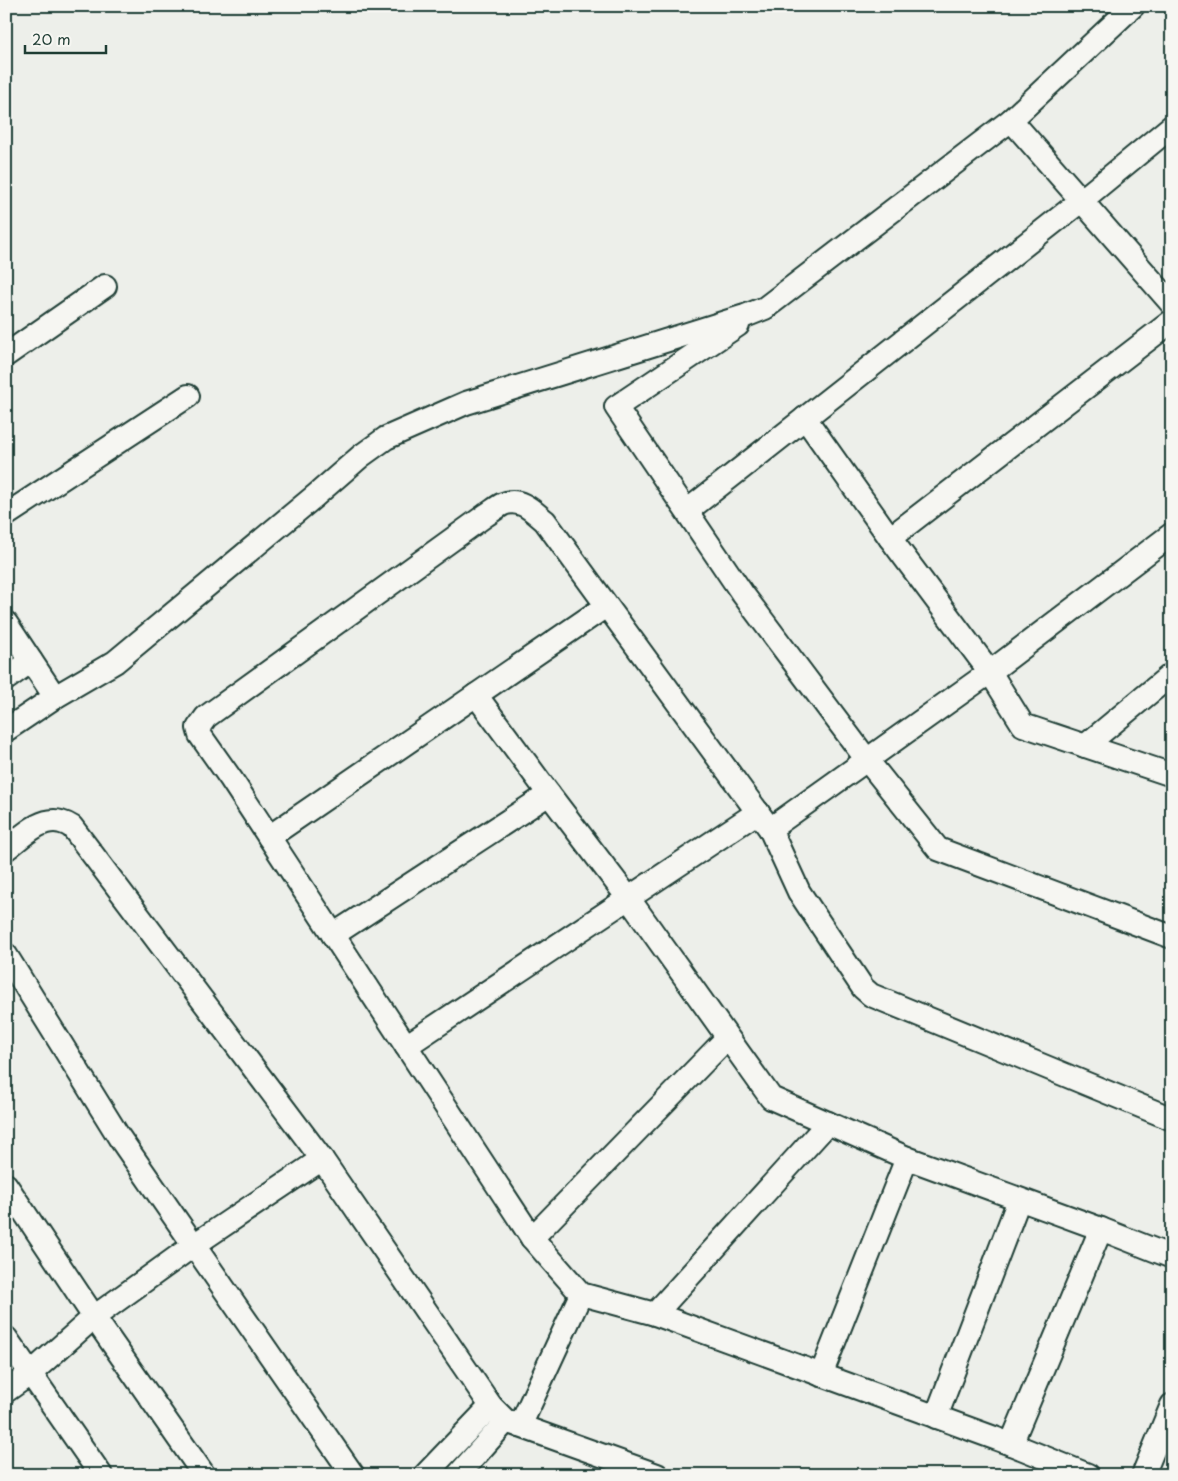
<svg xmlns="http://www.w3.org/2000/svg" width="1178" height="1481" font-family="'Playpen Sans',sans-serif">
<rect width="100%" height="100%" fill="#edefea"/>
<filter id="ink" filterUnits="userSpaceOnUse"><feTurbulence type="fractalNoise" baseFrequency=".02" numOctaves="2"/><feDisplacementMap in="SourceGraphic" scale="10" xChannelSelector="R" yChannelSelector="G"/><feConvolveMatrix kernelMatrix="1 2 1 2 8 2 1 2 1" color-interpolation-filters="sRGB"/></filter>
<g filter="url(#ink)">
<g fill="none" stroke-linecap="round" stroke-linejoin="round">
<g stroke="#1f3d34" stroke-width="26">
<g id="street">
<polyline points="1011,120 1133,6"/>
<polyline points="738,325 616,407 742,593 867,760 938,849 1172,937"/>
<polyline points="6,355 105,286"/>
<polyline points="805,418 890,538 990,672 1023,725 1172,775"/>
<polyline points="687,511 1082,200 1172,126"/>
<polyline points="6,515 188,396"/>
<polyline points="890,538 1172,321"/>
<polyline points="6,623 55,697"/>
<polyline points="6,679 31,661"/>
<polyline points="476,695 549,794 629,899 771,1098 907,1158 1101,1229 1172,1257"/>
<polyline points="6,730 55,697 115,662 315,496 361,456 386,438 466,403 745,316 765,308 1011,120 1172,304"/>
<polyline points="1085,746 1172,674"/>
<polyline points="770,829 990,672 1172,534"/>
<polyline points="269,837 606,606"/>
<path d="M6 849C21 838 41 816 61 822 65 823 69 825 72 827L322 1159 491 1406 506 1421"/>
<polyline points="333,935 549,794"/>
<polyline points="6,955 119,1137 353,1475"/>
<polyline points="406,1046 758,812"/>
<polyline points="6,1185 94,1317 204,1475"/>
<polyline points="532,1238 727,1038"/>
<polyline points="655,1314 828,1123"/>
<polyline points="6,1338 101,1475"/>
<polyline points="821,1375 907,1158"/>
<polyline points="6,1391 30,1374 94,1317 194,1245 322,1159"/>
<polyline points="936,1417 1019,1200"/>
<polyline points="520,1426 581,1294"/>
<polyline points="1011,1444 1101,1229"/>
<polyline points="425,1475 491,1406"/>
<polyline points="458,1475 506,1421 657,1475"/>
<path d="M1088 1475 1011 1444 655 1314 581 1294 532 1238 231 779 200 735 198 728 206 717 486 515C491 512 497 507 503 504 520 497 533 511 545 521L770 829 799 892 863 988 871 995 1172 1119"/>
<polyline points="1143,1475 1172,1405"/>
</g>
</g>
<use href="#street" stroke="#f6f6f2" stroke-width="22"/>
</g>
</g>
<rect width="1178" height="1481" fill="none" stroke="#f6f6f2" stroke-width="25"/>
<rect x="12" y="12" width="1153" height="1456" fill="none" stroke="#1f3d34" stroke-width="2" filter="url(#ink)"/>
<path d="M25 45v8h81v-8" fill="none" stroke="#1f3d34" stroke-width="2.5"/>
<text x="32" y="45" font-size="15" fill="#1f3d34" stroke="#f6f6f2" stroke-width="4" paint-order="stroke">20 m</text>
</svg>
